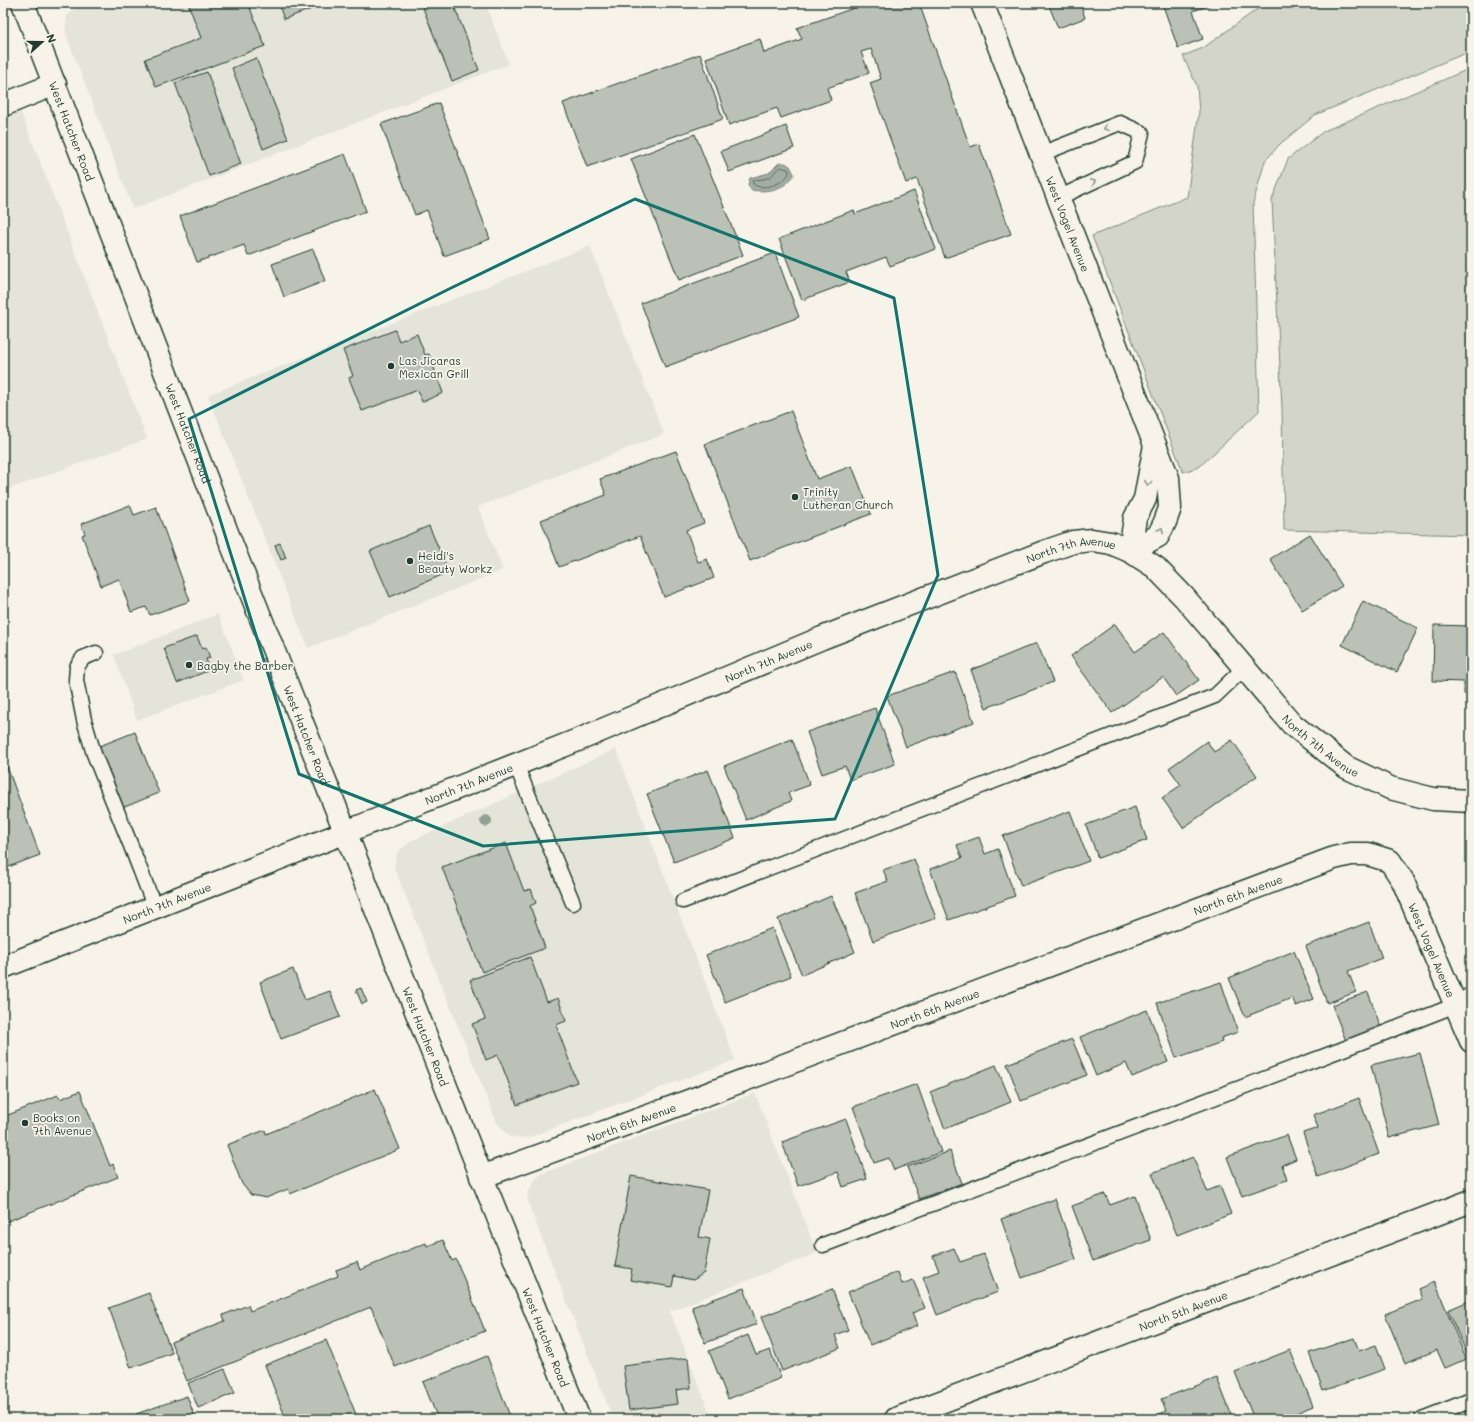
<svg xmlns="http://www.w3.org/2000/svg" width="1474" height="1422" font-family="Mali,sans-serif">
<rect width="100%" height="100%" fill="#f7f3e8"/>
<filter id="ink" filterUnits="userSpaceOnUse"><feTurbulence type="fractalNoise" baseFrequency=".025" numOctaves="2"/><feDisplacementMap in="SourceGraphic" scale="8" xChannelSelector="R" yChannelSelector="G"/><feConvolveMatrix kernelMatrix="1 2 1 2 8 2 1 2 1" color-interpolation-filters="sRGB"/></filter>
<g filter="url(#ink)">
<g fill="#e5e4d9">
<polygon points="85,3 485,3 509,64 133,209 65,32 67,16 77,6"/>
<polygon points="3,66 147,439 3,491"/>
<polygon points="590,246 664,434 478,507 503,570 308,648 208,395"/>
<polygon points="218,614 244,680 137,720 114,655"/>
<polygon points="616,749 735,1060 527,1138 510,1137 497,1123 394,867 397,853 411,841"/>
<polygon points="755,1093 817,1253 670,1311 712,1419 613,1419 529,1206 527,1194 534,1181 541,1174"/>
</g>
<g fill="#d3d5ca" stroke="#79897f">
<polygon points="1262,3 1471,3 1471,51 1315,115 1280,144 1265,161 1253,203 1259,411 1199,467 1183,472 1092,236 1187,197 1199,112 1197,86 1183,56 1203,48 1263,5"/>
<polygon points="1471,68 1471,535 1284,530 1282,409 1272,200 1288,159 1324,131"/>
</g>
<path fill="#a4ada3" stroke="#6f8077" d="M779 163H785L790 166 794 174C787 189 767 193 751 190L748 185 750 178 769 173Z"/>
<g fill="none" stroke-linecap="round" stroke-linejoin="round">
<path stroke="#546a60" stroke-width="1" d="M780 167 788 169 789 173C785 184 762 191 753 184V180L764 179 770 177Z"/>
</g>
<g fill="#bbc1b6" stroke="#1f3d34">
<polygon points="188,3 248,3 265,46 156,87 145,59 201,38"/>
<polygon points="278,3 328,3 284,19"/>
<polygon points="421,3 453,3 479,70 452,81"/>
<polygon points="852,3 919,3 970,147 979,144 1011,234 945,258 917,179 906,183 870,83 881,79 871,49 861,52 869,73 827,88 831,100 781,118 777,108 729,125 706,58 760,39 764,53 802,39 797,28 854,8"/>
<polygon points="1048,3 1080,3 1085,18 1058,28"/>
<polygon points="1162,3 1216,3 1193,11 1203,39 1178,48"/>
<polygon points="700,54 723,119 587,167 563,103"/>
<polygon points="256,58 288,139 263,149 232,68"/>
<polygon points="207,72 241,164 209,176 175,83"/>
<polygon points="439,103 490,239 444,256 427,210 415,215 381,124"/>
<polygon points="786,126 794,148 729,172 721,151"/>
<polygon points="695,134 743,255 679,280 631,159"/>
<polygon points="345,154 366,211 248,256 244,245 197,262 180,216"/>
<polygon points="914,191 936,249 890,266 886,257 846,272 850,282 802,300 779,239 854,210 855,214"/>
<polygon points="313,249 325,281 284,297 272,264"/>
<polygon points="775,253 799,317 665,367 641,303"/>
<polygon points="395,330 399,341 417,334 425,355 429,354 443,393 422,402 418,390 362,411 349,378 353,376 343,350"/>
<polygon points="791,411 817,479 852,466 871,514 750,561 705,444"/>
<polygon points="676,451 704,523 686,530 698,562 707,559 714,578 664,597 640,536 559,567 541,520 606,495 600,479"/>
<polygon points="130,505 134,515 156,507 190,601 150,615 146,607 131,612 119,579 101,586 82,535 85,534 81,524"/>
<polygon points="429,526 449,572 390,597 370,551"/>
<polygon points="1310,534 1342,586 1302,610 1270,559"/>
<polygon points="280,543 286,558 281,560 275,545"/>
<polygon points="1363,601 1418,628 1397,672 1342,645"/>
<polygon points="1115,624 1135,652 1164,632 1199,680 1176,696 1163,677 1112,713 1071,656"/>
<polygon points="1434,625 1471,626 1471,695 1464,694 1464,682 1433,681"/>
<polygon points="197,636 202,649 206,647 210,658 206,659 210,670 177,683 164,648"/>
<polygon points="1037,643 1053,682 986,708 971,670"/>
<polygon points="955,672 974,722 906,747 887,696"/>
<polygon points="875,708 895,764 850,780 845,766 822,774 807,732"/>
<polygon points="135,732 159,793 122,808 97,747"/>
<polygon points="792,739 810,785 788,793 791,801 746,820 724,766"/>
<polygon points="1232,740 1257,776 1183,828 1162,798 1181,785 1169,768 1207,741 1214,752"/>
<polygon points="3,756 40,855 3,869"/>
<polygon points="708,770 735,838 674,862 647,794"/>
<polygon points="1135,807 1147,840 1098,858 1086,825"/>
<polygon points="1070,811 1089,861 1021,886 1003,836"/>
<polygon points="979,837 985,854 998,849 1015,896 949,920 930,869 962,858 957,845"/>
<polygon points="506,843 524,891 531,889 536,903 530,906 545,948 482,972 442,867"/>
<polygon points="914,859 936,918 873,941 855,893 888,881 883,870"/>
<polygon points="831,896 855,952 802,975 778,919"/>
<polygon points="1369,922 1382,958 1348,971 1356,992 1327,1003 1306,946"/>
<polygon points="772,928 791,976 725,1002 706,955"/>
<polygon points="1294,951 1314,999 1296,1006 1292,998 1245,1017 1229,978"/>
<polygon points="530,957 547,1002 558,998 566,1021 556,1025 577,1082 517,1105 498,1055 486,1060 472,1024 485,1019 470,980"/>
<polygon points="293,969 305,1000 330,991 340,1017 281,1039 260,982"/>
<polygon points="1221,982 1238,1032 1221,1038 1222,1042 1176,1058 1157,1003"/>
<polygon points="361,988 367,1002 362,1004 356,990"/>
<polygon points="1368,992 1381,1028 1346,1041 1332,1005"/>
<polygon points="1147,1010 1168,1062 1132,1077 1126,1063 1096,1076 1080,1037"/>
<polygon points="1072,1039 1087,1075 1021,1101 1007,1064"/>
<polygon points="1420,1053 1439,1125 1389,1138 1371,1065"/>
<polygon points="996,1065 1011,1102 945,1129 930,1092"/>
<polygon points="917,1084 941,1152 894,1170 889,1158 874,1163 853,1107"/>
<polygon points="375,1089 400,1149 290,1194 288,1189 266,1198 251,1195 242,1184 227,1145 265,1130 266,1134"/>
<polygon points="80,1091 110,1166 113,1164 118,1177 3,1223 3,1117 58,1095 60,1099"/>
<polygon points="1359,1098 1379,1154 1318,1177 1303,1133 1318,1128 1313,1115"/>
<polygon points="846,1119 867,1179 843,1187 838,1172 798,1186 782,1142"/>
<polygon points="1287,1135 1296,1159 1282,1165 1287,1180 1242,1196 1227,1157"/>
<polygon points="950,1151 962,1183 919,1199 907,1167"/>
<polygon points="1193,1157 1207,1191 1220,1186 1231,1214 1177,1235 1152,1173"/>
<polygon points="631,1176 708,1190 699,1237 710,1239 704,1273 693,1280 674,1276 672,1287 630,1280 632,1269 615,1266"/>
<polygon points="1105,1194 1110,1205 1135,1196 1151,1240 1093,1261 1072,1206"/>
<polygon points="1055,1199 1076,1259 1022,1278 1001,1219"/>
<polygon points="443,1240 452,1261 456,1259 485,1331 395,1367 371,1307 187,1381 171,1342 225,1321 223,1315 248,1305 250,1311 338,1276 336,1270 357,1262 360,1270 426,1243 427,1246"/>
<polygon points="954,1248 960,1262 984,1254 998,1292 937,1315 923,1277 939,1271 933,1256"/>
<polygon points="898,1272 902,1284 913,1280 925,1308 912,1313 917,1326 870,1345 848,1292"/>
<polygon points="1435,1282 1466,1359 1445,1368 1437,1350 1405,1363 1385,1314 1423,1299 1419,1289"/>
<polygon points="744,1288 757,1324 705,1343 692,1307"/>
<polygon points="832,1289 848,1330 835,1335 840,1348 782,1371 761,1317"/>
<polygon points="149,1293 172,1353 131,1368 109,1308"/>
<polygon points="1471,1300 1471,1356 1468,1357 1448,1310"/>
<polygon points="748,1335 756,1355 770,1350 781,1378 728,1399 709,1351"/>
<polygon points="1354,1338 1359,1351 1376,1345 1385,1369 1323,1391 1309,1353"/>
<polygon points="326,1340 357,1417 353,1419 286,1419 265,1365"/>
<polygon points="1290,1350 1313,1406 1282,1419 1254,1419 1235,1372"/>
<polygon points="487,1356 511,1419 438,1419 423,1382"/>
<polygon points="688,1358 691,1388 676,1390 678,1404 629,1410 623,1366"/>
<polygon points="225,1369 235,1393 198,1408 188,1383"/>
<polygon points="1217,1378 1233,1419 1149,1419 1166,1411 1161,1399"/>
<polygon points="187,1396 194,1415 183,1419 138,1419 136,1414"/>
</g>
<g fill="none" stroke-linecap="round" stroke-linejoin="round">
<g stroke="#1f3d34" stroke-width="17">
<g id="service">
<polyline points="1041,154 1120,123 1142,133 1135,162 1058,198"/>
<polyline points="96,653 83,658 77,667 76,680 84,720 94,754 131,846 155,908"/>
<polyline points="516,765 573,903"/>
<polyline points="683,901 1215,696 1244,668"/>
<polyline points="823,1245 1338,1051 1456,1005 1471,994"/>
<polyline points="1422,1419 1471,1400"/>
</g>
</g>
<g stroke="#1f3d34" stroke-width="25">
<g id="minor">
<path id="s1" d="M982 3 1168 478 1170 508 1165 522 1158 536 1130 551"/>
<polyline points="3,105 55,84"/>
<polyline points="1130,551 1135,518 1145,499 1155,445"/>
<path id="s2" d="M481 1177 662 1111 1334 858 1351 854H1368L1390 861 1403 881 1471 1041"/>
<path id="s3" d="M896 1419 1471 1201"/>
</g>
</g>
<g stroke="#1f3d34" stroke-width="25">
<g id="tertiary">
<path id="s4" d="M23 3 228 535 471 1150 579 1419"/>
<path id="s5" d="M346 832 583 738 822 638 1044 552 1073 542 1092 540 1111 543 1130 551 1155 567 1184 597 1292 724 1346 767 1390 788 1433 799 1471 801"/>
</g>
</g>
<g stroke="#1f3d34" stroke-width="25">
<g id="secondary">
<path id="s6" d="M3 967 346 832"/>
</g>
</g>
<use href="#service" stroke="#f7f3e8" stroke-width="14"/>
<use href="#minor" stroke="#f7f3e8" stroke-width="22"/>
<use href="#tertiary" stroke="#f7f3e8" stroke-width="22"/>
<use href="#secondary" stroke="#f7f3e8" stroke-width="22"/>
</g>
<circle fill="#949f96" cx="486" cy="821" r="6"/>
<defs><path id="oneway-chevron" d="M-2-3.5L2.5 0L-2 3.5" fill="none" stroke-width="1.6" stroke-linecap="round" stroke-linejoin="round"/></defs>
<g stroke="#8b988e">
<use href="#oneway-chevron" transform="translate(1106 128) rotate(157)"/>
<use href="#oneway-chevron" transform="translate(1093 182) rotate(-25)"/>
<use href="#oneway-chevron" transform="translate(1148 483) rotate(98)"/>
<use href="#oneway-chevron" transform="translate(1161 530) rotate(-63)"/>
</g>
</g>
<path fill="none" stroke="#0f766e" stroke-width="3" stroke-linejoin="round" d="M635 199 894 298 938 575 835 819 483 846 299 774 189 419 449 289Z"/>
<g fill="#1f3d34" stroke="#f7f3e8" stroke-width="1.5">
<circle cx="391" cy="366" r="4"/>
<circle cx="795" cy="497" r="4"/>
<circle cx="410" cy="561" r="4"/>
<circle cx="189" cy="665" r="4"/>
<circle cx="25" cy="1123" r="4"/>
</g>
<g text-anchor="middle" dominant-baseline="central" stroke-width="3.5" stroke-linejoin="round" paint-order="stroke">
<g font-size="11" fill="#1f3d34" stroke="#f7f3e8">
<text stroke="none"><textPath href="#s4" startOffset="137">West Hatcher Road</textPath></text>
<text stroke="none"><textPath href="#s1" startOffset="237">West Vogel Avenue</textPath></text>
<text stroke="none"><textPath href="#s4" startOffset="461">West Hatcher Road</textPath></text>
<text stroke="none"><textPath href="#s5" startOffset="780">North 7th Avenue</textPath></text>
<text stroke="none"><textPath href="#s5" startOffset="456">North 7th Avenue</textPath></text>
<text stroke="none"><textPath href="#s4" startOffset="785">West Hatcher Road</textPath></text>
<text stroke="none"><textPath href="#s5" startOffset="1116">North 7th Avenue</textPath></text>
<text stroke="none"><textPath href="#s5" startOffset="132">North 7th Avenue</textPath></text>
<text stroke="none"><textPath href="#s2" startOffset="808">North 6th Avenue</textPath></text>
<text stroke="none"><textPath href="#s6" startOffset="176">North 7th Avenue</textPath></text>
<text stroke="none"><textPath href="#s2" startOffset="1067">West Vogel Avenue</textPath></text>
<text stroke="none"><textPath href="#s2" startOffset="484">North 6th Avenue</textPath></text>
<text stroke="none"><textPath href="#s4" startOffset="1109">West Hatcher Road</textPath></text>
<text stroke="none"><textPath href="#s2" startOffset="160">North 6th Avenue</textPath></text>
<text stroke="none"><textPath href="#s3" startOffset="307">North 5th Avenue</textPath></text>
<text stroke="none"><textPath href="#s4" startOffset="1433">West Hatcher Road</textPath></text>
</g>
<g font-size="11" fill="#1f3d34" stroke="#f7f3e8" text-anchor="start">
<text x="399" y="360">Las Jicaras<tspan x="399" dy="13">Mexican Grill</tspan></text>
<text x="803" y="491">Trinity<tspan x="803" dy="13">Lutheran Church</tspan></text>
<text x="418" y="555">Heidi's<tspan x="418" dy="13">Beauty Workz</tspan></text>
<text x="197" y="665">Bagby the Barber</text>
<text x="33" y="1117">Books on<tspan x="33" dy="13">7th Avenue</tspan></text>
</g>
</g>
<rect width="1474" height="1422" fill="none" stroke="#f7f3e8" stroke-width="16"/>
<rect x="8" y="8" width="1458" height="1406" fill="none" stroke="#1f3d34" stroke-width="1.5" filter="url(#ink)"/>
<g transform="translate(42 42) rotate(69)" stroke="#f7f3e8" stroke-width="3" paint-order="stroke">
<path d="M0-3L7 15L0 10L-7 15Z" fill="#1f3d34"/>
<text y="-6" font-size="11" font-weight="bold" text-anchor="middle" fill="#1f3d34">N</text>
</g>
</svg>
